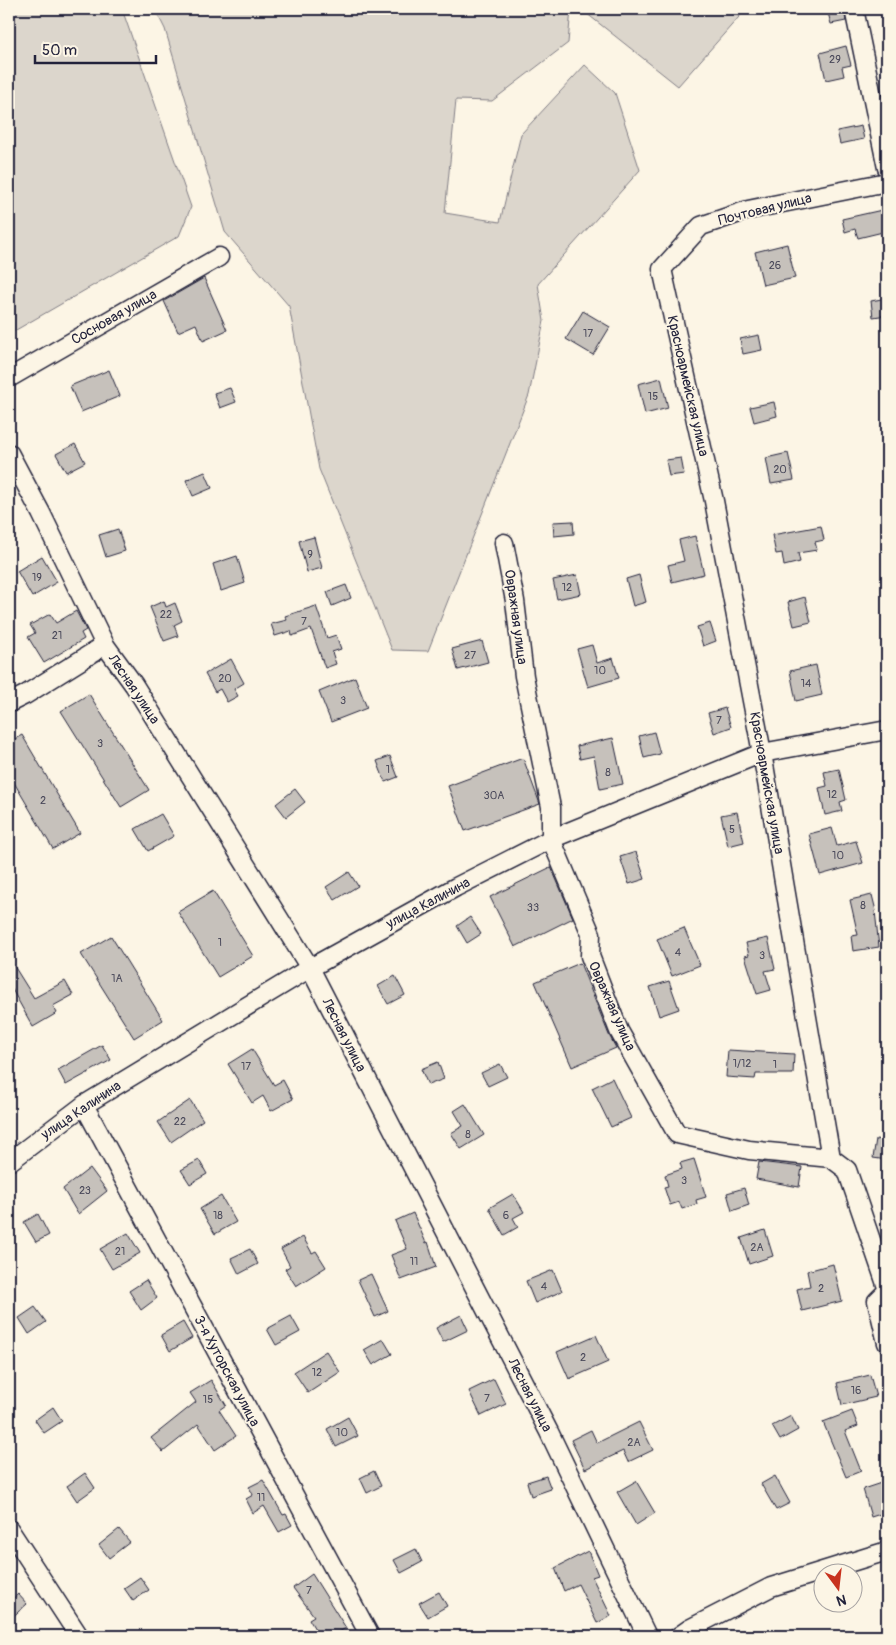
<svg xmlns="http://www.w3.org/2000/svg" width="896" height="1645" font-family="Pangolin,sans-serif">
<rect width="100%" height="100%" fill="#fcf5e5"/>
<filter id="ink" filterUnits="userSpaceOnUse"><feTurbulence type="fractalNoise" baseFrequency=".02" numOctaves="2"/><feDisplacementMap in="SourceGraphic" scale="10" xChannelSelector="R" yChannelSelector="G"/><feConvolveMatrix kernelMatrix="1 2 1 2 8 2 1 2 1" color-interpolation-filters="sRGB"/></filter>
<g filter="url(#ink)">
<g fill="#dcd6cc" stroke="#7f7c84">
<polygon points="9,9 122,9 191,207 179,236 9,334"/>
<polygon points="155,9 571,9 568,43 492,101 456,100 445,213 500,222 521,134 585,65 615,93 640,170 538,284 544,321 529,395 428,651 392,650 319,469 289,306 225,232 165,29"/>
<polygon points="581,9 746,9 678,86"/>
</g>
<g fill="#c6c1bb" stroke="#22223b">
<polygon points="827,9 844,9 846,21 831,24"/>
<polygon points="846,46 851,65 842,67 844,76 826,80 820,53"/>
<polygon points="861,126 864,139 840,144 837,131"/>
<polygon points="882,210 887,231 858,238 855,229 845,232 842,219"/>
<polygon points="787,244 795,278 763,285 755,252"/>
<polygon points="204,278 227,330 203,341 196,324 178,332 164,301"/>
<polygon points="887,298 887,315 873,317 871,301"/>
<polygon points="583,311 610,327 593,355 566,339"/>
<polygon points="759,335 762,350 743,354 740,339"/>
<polygon points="109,370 120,396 81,412 70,386"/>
<polygon points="661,378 668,408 645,414 638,384"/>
<polygon points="230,388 236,402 220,408 214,393"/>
<polygon points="774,402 777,416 754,422 750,407"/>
<polygon points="75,444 85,462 66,472 56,454"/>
<polygon points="788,453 794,480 771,484 766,458"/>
<polygon points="681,458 684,474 669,476 666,460"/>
<polygon points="205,472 212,488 193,496 186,480"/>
<polygon points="573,521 574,534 554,536 553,522"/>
<polygon points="821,526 824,540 815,542 817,550 798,553 800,562 784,566 782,553 776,554 772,535"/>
<polygon points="118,529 125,551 106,557 99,535"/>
<polygon points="695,536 704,574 672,582 668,565 684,561 679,540"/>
<polygon points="314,537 322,568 307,572 299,541"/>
<polygon points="42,556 57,582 32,597 17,571"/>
<polygon points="237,556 245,583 221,591 213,564"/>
<polygon points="577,575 581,594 557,599 553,580"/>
<polygon points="639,575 646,602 633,606 626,579"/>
<polygon points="346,585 351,598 332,606 327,592"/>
<polygon points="805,597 811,622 794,626 788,602"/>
<polygon points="164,601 166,607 175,603 182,621 174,625 178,636 164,641 150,607"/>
<polygon points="316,606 327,638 336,635 341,649 332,652 336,664 325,668 311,629 292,636 291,631 275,636 271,624 287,620 285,616"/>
<polygon points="76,611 86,630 81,633 84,639 44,663 28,637 35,633 30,625 50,614 56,623"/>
<polygon points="710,623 716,641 703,646 697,627"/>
<polygon points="482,641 488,662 458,670 452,649"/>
<polygon points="592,645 597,663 613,658 619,678 588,687 577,649"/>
<polygon points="231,659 244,683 234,689 238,696 227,702 220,689 215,692 205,674"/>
<polygon points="816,665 822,695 796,701 790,671"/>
<polygon points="355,677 367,708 331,722 319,692"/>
<polygon points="89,694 149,790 121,807 61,711"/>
<polygon points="725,708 731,727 714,733 708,713"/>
<polygon points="654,732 660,754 644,758 639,736"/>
<polygon points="22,735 80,833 53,849 9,774 9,742"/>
<polygon points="613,738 623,784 600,789 594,756 580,759 577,746"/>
<polygon points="390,756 398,777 385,782 377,761"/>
<polygon points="523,758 540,804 465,831 448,786"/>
<polygon points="839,769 846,800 840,802 842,811 825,815 819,788 827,786 824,772"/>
<polygon points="295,789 305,802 286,817 276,804"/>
<polygon points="737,812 744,842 728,846 721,815"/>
<polygon points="161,814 174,836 148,851 135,829"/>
<polygon points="832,828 837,846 856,841 863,863 820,875 809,834"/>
<polygon points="636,852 645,879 629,884 620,857"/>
<polygon points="551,867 573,918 515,947 490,897"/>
<polygon points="349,872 358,886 335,900 326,887"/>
<polygon points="213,891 253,956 218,977 178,912"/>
<polygon points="872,895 876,911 875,911 879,947 853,951 851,936 858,935 850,900"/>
<polygon points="470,917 481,934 467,943 457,926"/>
<polygon points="684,928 700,965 672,976 657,939"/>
<polygon points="111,936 163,1020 134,1038 81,954"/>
<polygon points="768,938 775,969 765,971 771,990 757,994 745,956 749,955 746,943"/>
<polygon points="9,958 34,998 65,981 73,995 53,1006 57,1013 33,1027 9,984"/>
<polygon points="580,963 609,1035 616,1048 572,1067 535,982"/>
<polygon points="395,976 405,995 388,1004 378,986"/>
<polygon points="669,981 679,1009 659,1016 650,987"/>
<polygon points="102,1045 111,1060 66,1085 58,1070"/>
<polygon points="252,1049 274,1085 283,1080 293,1099 271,1111 263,1096 252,1103 228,1064"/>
<polygon points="728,1050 794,1054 793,1074 756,1074 755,1079 726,1077"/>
<polygon points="438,1062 444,1079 428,1085 421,1069"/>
<polygon points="500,1064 507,1077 488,1086 481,1073"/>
<polygon points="612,1078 631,1118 611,1127 592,1088"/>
<polygon points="190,1100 203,1120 171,1142 158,1122"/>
<polygon points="465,1104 484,1135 461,1149 451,1133 463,1126 454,1111"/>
<polygon points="876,1139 887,1141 887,1160 873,1158"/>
<polygon points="694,1159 706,1197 696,1200 697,1204 682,1209 679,1202 670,1205 664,1187 668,1186 665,1175 682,1169 680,1163"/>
<polygon points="199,1160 207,1174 190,1184 181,1170"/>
<polygon points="759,1162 802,1167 799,1187 756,1179"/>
<polygon points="90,1168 107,1191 78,1214 63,1189"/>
<polygon points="744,1188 749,1205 732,1211 727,1193"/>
<polygon points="513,1194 524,1212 513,1218 518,1227 504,1235 489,1208"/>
<polygon points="221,1196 236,1222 215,1234 200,1209"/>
<polygon points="413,1213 426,1243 428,1242 436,1267 401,1280 391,1255 407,1249 395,1221"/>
<polygon points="38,1214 49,1235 36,1242 24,1222"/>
<polygon points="765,1230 773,1256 749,1264 741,1238"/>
<polygon points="128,1233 140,1253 112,1269 100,1249"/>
<polygon points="303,1237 312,1253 316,1251 326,1267 296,1286 285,1269 290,1266 281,1249"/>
<polygon points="250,1249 258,1264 239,1274 231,1258"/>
<polygon points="833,1264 842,1301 802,1311 797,1289 810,1286 807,1271"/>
<polygon points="553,1270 562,1291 535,1303 526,1281"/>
<polygon points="371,1274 388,1311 375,1317 358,1280"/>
<polygon points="146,1280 157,1298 141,1310 129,1291"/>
<polygon points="35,1307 46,1322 29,1334 19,1318"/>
<polygon points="461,1315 468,1330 443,1342 436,1328"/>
<polygon points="291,1316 300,1332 276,1345 267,1329"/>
<polygon points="183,1322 192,1338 170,1351 161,1335"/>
<polygon points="596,1335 608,1362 569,1379 557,1352"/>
<polygon points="383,1339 392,1354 373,1365 364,1350"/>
<polygon points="326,1351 340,1372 308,1393 294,1372"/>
<polygon points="870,1375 876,1397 842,1405 837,1383"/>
<polygon points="494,1379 506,1404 481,1416 469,1391"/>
<polygon points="211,1380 226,1405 219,1410 236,1436 215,1450 198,1424 163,1452 151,1438 196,1402 190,1393"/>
<polygon points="53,1407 62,1421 44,1433 35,1420"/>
<polygon points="852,1411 858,1426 845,1431 861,1471 846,1477 823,1422"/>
<polygon points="791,1416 798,1430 780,1440 772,1426"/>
<polygon points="348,1417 358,1436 336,1447 327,1429"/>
<polygon points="639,1422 653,1450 628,1462 623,1451 585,1469 571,1440 591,1430 597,1443"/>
<polygon points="374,1471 381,1486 367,1493 360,1478"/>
<polygon points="85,1473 95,1488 77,1501 67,1486"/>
<polygon points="546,1476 551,1489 531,1496 527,1482"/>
<polygon points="775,1476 790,1503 776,1510 761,1484"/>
<polygon points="263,1480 283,1515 286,1514 292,1525 279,1532 264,1506 253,1513 246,1499 253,1495 249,1487"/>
<polygon points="636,1481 655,1513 636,1525 617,1492"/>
<polygon points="887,1481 887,1512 871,1517 863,1489"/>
<polygon points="119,1529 130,1542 109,1558 99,1545"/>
<polygon points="416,1549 422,1562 401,1573 394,1560"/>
<polygon points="588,1551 598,1575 592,1577 611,1616 597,1623 578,1584 564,1591 555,1568"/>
<polygon points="312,1574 346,1628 332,1636 319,1636 309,1619 314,1616 293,1588"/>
<polygon points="140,1577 149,1590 133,1601 124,1588"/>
<polygon points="439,1592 447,1606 428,1617 419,1603"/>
<polygon points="18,1594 27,1604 9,1620 9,1602"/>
</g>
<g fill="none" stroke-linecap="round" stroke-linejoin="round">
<g stroke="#22223b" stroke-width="21">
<g id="street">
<polyline points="854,9 887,168"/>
<polyline points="887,182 748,210 701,226 662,269 714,501 762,753 831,1158 847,1170 887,1287"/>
<polyline points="9,378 219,257"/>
<polyline points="9,453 41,513 105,645 134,685 310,968 549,1432 647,1636"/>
<polyline points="504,543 515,601 524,676 551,807 551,839 591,934 590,956 619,1031 677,1134 749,1150 831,1158"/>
<polyline points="9,703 25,695 105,645"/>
<polyline points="84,1105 370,1636"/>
<polyline points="9,1162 84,1105 310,968 456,887 551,839 762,753 887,730"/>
<polyline points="887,1291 877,1301 887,1343"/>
<polyline points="9,1529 79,1636"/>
<polyline points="679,1636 689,1629 771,1587 887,1551"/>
</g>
</g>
<use href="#street" stroke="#fcf5e5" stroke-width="18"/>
</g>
</g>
<g text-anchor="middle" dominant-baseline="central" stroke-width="4" stroke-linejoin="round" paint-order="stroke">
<g font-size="11" fill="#4b4a5b">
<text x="835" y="59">29</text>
<text x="775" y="265">26</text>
<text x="588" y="333">17</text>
<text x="653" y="396">15</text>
<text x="780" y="469">20</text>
<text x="310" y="554">9</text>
<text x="37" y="577">19</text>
<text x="567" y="587">12</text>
<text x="166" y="614">22</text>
<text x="304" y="621">7</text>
<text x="57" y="635">21</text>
<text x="470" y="655">27</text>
<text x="600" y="670">10</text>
<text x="225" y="678">20</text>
<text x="806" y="683">14</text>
<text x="343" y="700">3</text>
<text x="719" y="720">7</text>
<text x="100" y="743">3</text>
<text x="388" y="769">1</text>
<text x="608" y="772">8</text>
<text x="832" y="794">12</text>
<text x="494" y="795">30А</text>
<text x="43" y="800">2</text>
<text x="732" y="829">5</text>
<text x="838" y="855">10</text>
<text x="863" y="905">8</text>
<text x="533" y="907">33</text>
<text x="220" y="942">1</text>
<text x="678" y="952">4</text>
<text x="762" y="955">3</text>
<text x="117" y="978">1А</text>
<text x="742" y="1063">1/12</text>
<text x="775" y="1064">1</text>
<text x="246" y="1066">17</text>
<text x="180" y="1121">22</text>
<text x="468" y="1134">8</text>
<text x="684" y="1180">3</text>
<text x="85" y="1190">23</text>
<text x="218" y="1215">18</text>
<text x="506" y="1215">6</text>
<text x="757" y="1247">2А</text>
<text x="120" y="1251">21</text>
<text x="414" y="1261">11</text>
<text x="544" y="1286">4</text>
<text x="821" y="1288">2</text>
<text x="583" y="1357">2</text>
<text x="317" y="1372">12</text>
<text x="856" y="1390">16</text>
<text x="487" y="1398">7</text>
<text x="208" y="1399">15</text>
<text x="342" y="1432">10</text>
<text x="634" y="1442">2А</text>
<text x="261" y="1497">11</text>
<text x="309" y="1590">7</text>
</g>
<g font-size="14" fill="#22223b" stroke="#fcf5e5">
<text transform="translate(765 209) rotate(-14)">Почтовая улица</text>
<text transform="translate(114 317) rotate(-30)">Сосновая улица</text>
<text transform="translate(688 386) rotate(77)">Красноармейская улица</text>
<text transform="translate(516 617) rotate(82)">Овражная улица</text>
<text transform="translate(134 689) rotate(56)">Лесная улица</text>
<text transform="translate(767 783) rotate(80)">Красноармейская улица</text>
<text transform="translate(428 903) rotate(-28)">улица Калинина</text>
<text transform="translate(612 1006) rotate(66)">Овражная улица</text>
<text transform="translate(344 1035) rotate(63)">Лесная улица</text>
<text transform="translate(81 1110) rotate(-34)">улица Калинина</text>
<text transform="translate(227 1371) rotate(62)">3-я Хуторская улица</text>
<text transform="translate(530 1395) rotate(63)">Лесная улица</text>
</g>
</g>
<rect width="896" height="1645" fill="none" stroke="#fcf5e5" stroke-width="30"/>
<rect x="15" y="15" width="866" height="1615" fill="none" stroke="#22223b" stroke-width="2" filter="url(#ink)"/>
<g transform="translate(838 1588) rotate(165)"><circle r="24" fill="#fcf5e5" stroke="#a5a1a1"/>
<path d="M0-4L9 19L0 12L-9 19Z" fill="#c8321e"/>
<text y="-8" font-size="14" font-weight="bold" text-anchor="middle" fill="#22223b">N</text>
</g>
<path d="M35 55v8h121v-8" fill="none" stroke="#22223b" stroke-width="2.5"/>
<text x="42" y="55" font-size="15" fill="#22223b" stroke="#fcf5e5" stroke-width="4" paint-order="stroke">50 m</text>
</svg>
